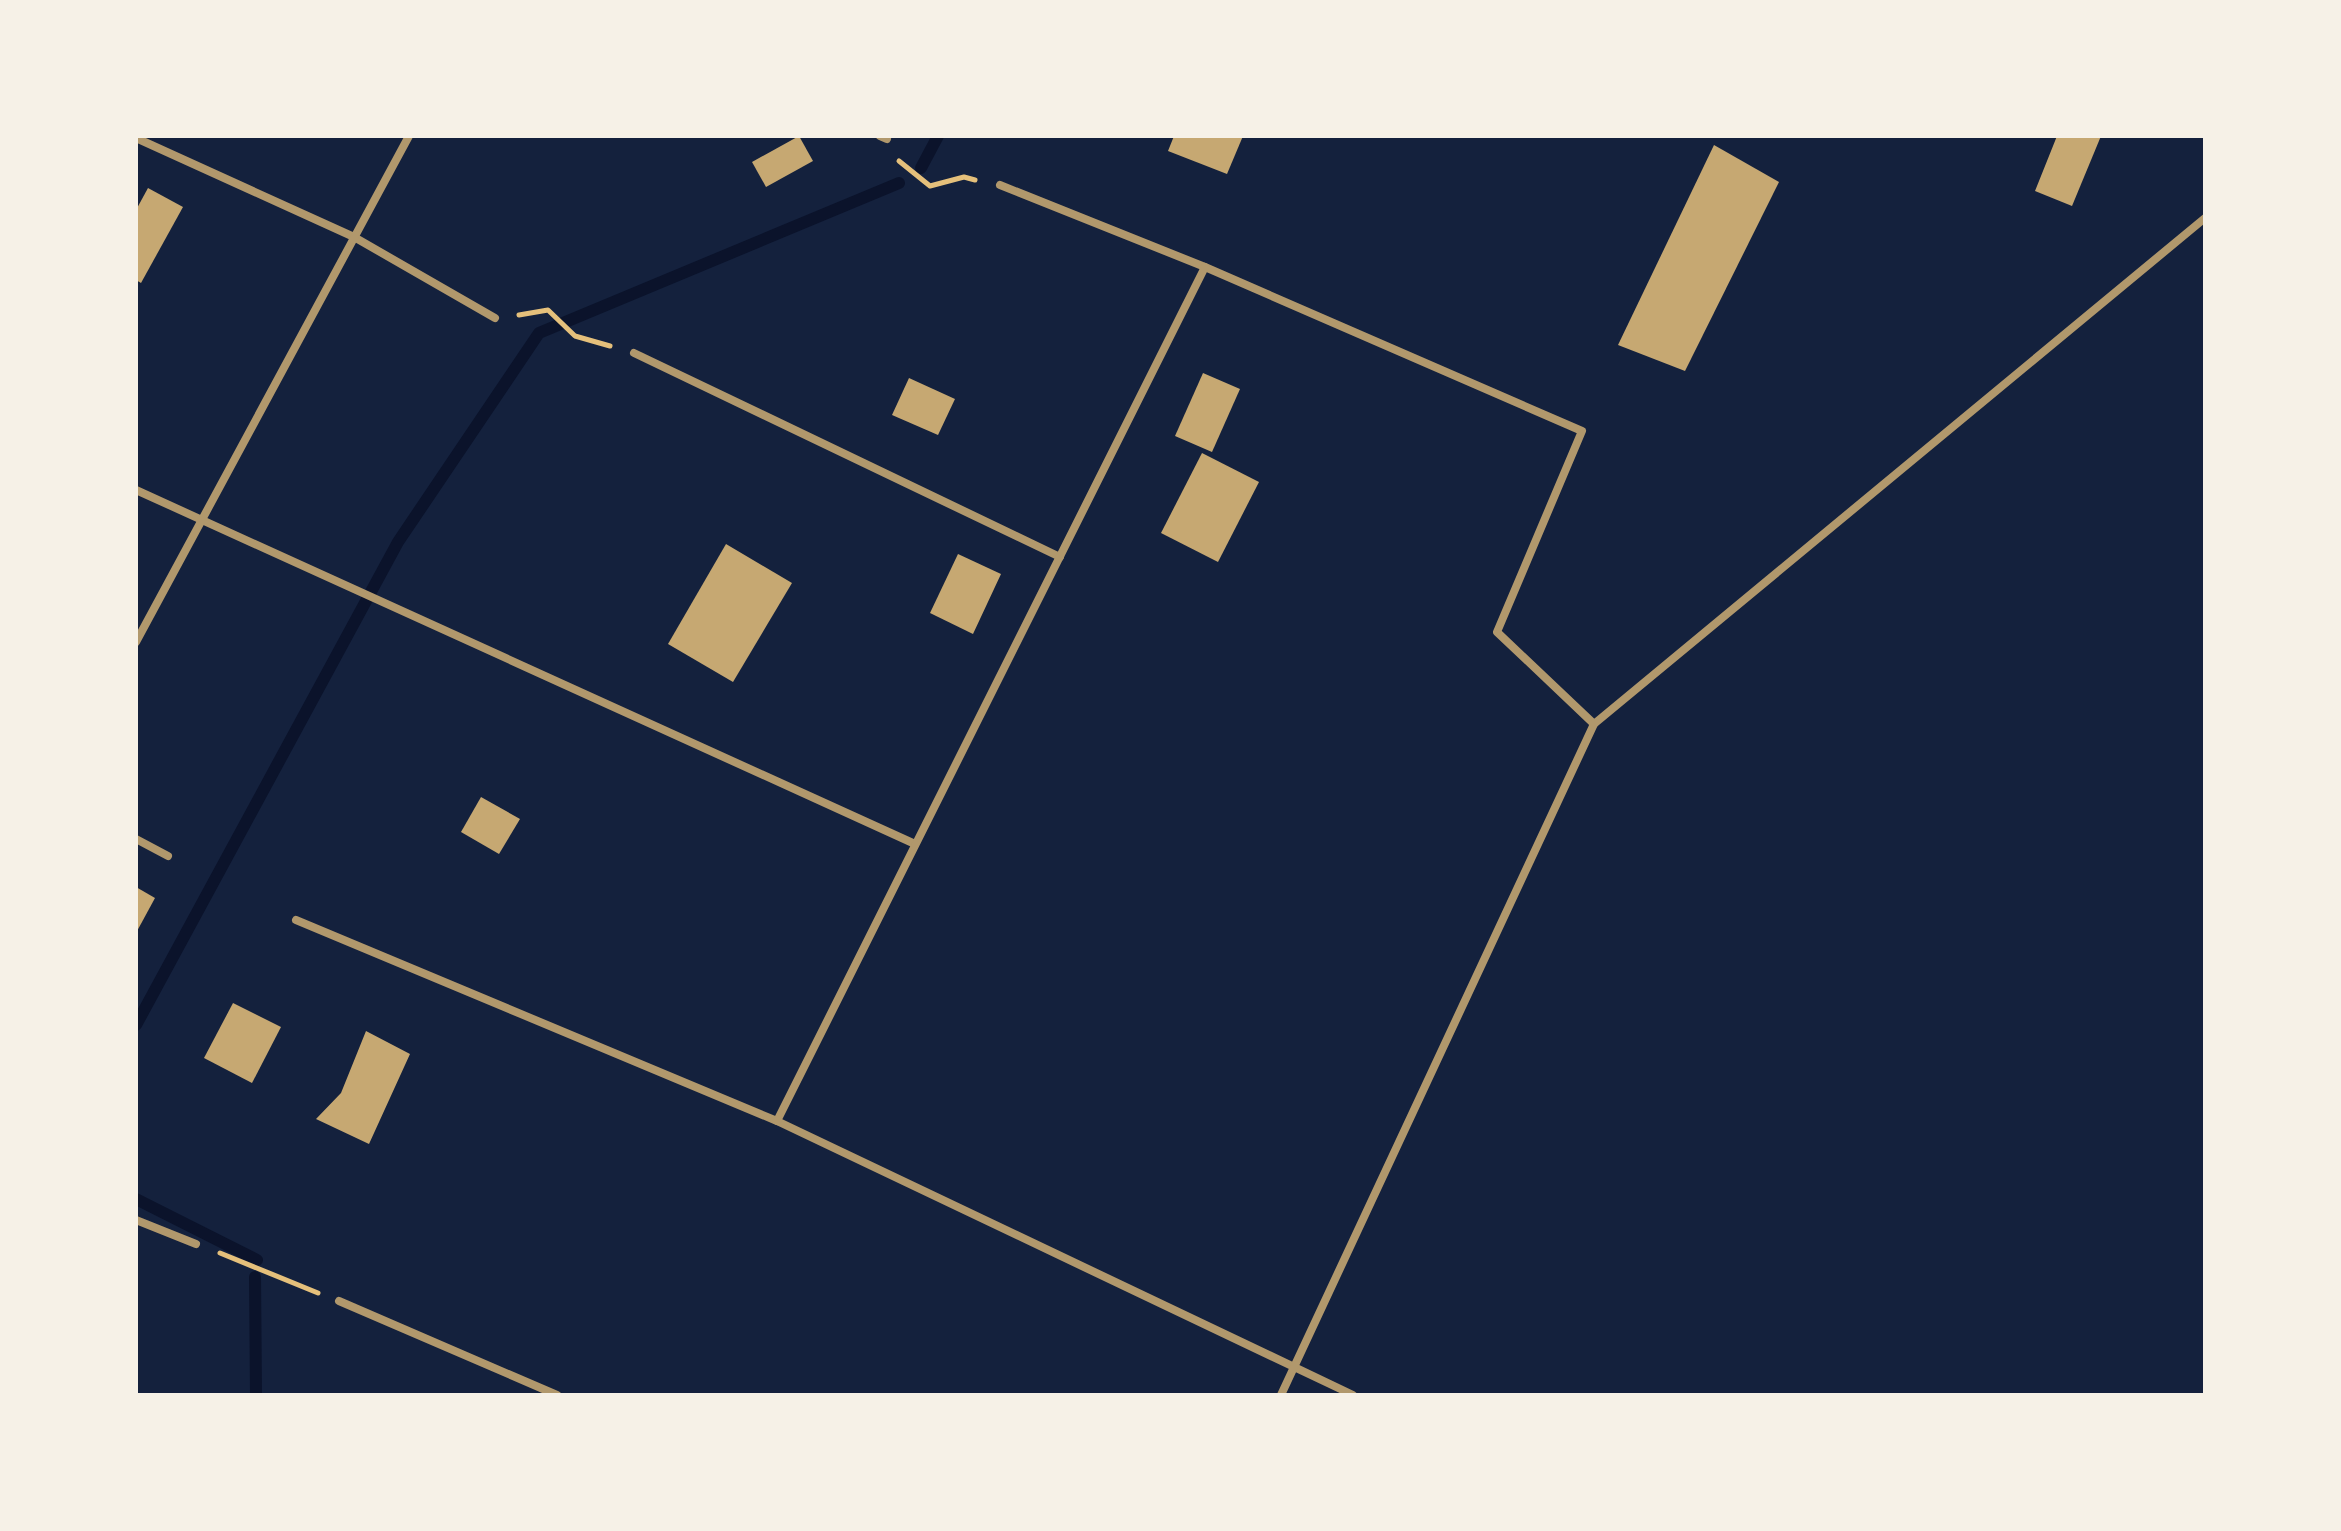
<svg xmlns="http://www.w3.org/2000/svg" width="2341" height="1531" font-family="'Source Sans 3',sans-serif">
<rect width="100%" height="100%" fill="#14213d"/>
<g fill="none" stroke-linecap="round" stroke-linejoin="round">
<g stroke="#0b132b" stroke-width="12">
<polyline points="921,168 938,136"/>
<polyline points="136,1025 398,542 539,333 899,183"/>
<polyline points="136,1199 257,1260"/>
<polyline points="255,1277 256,1395"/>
</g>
</g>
<g fill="#c6a872">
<polygon points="799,136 813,161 766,187 752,162"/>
<polygon points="1174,136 1243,136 1227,174 1168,151"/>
<polygon points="2057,136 2101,136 2072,206 2035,191"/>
<polygon points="1714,145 1779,182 1685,371 1618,345"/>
<polygon points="148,188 183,207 141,283 136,280 136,210"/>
<polygon points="1203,373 1240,389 1212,452 1175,436"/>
<polygon points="909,378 955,399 938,435 892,415"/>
<polygon points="1202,453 1259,482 1218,562 1161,533"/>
<polygon points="726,544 792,583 733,682 668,644"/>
<polygon points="958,554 1001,574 973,634 930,613"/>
<polygon points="481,797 520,819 499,854 461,832"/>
<polygon points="136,887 155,898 136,933"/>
<polygon points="233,1003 281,1027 252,1083 204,1058"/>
<polygon points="366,1031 410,1054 369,1144 316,1119 341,1093"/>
</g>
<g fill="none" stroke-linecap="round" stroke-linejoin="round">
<g stroke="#e5c07b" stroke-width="5">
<polyline points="899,161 930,186 964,177 975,180"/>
<polyline points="519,315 548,310 575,336 610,346"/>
<polyline points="220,1253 318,1293"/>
</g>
<g stroke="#b1986c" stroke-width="8">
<polyline points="880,136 887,139"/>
<polyline points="136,138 354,237 495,318"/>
<polyline points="1000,185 1205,267 1582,431 1497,632 1594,724"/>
<polyline points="634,353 1060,557"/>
<polyline points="136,490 915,844"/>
<polyline points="136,642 409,136"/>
<polyline points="136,839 168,856"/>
<polyline points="296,920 777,1121 1353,1395"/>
<polyline points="777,1121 1205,267"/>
<polyline points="136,1220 196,1244"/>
<polyline points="339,1301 557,1395"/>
<polyline points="1281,1395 1594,724 2205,218"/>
</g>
</g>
<rect width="2341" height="1531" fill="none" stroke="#f6f1e7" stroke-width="276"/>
</svg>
